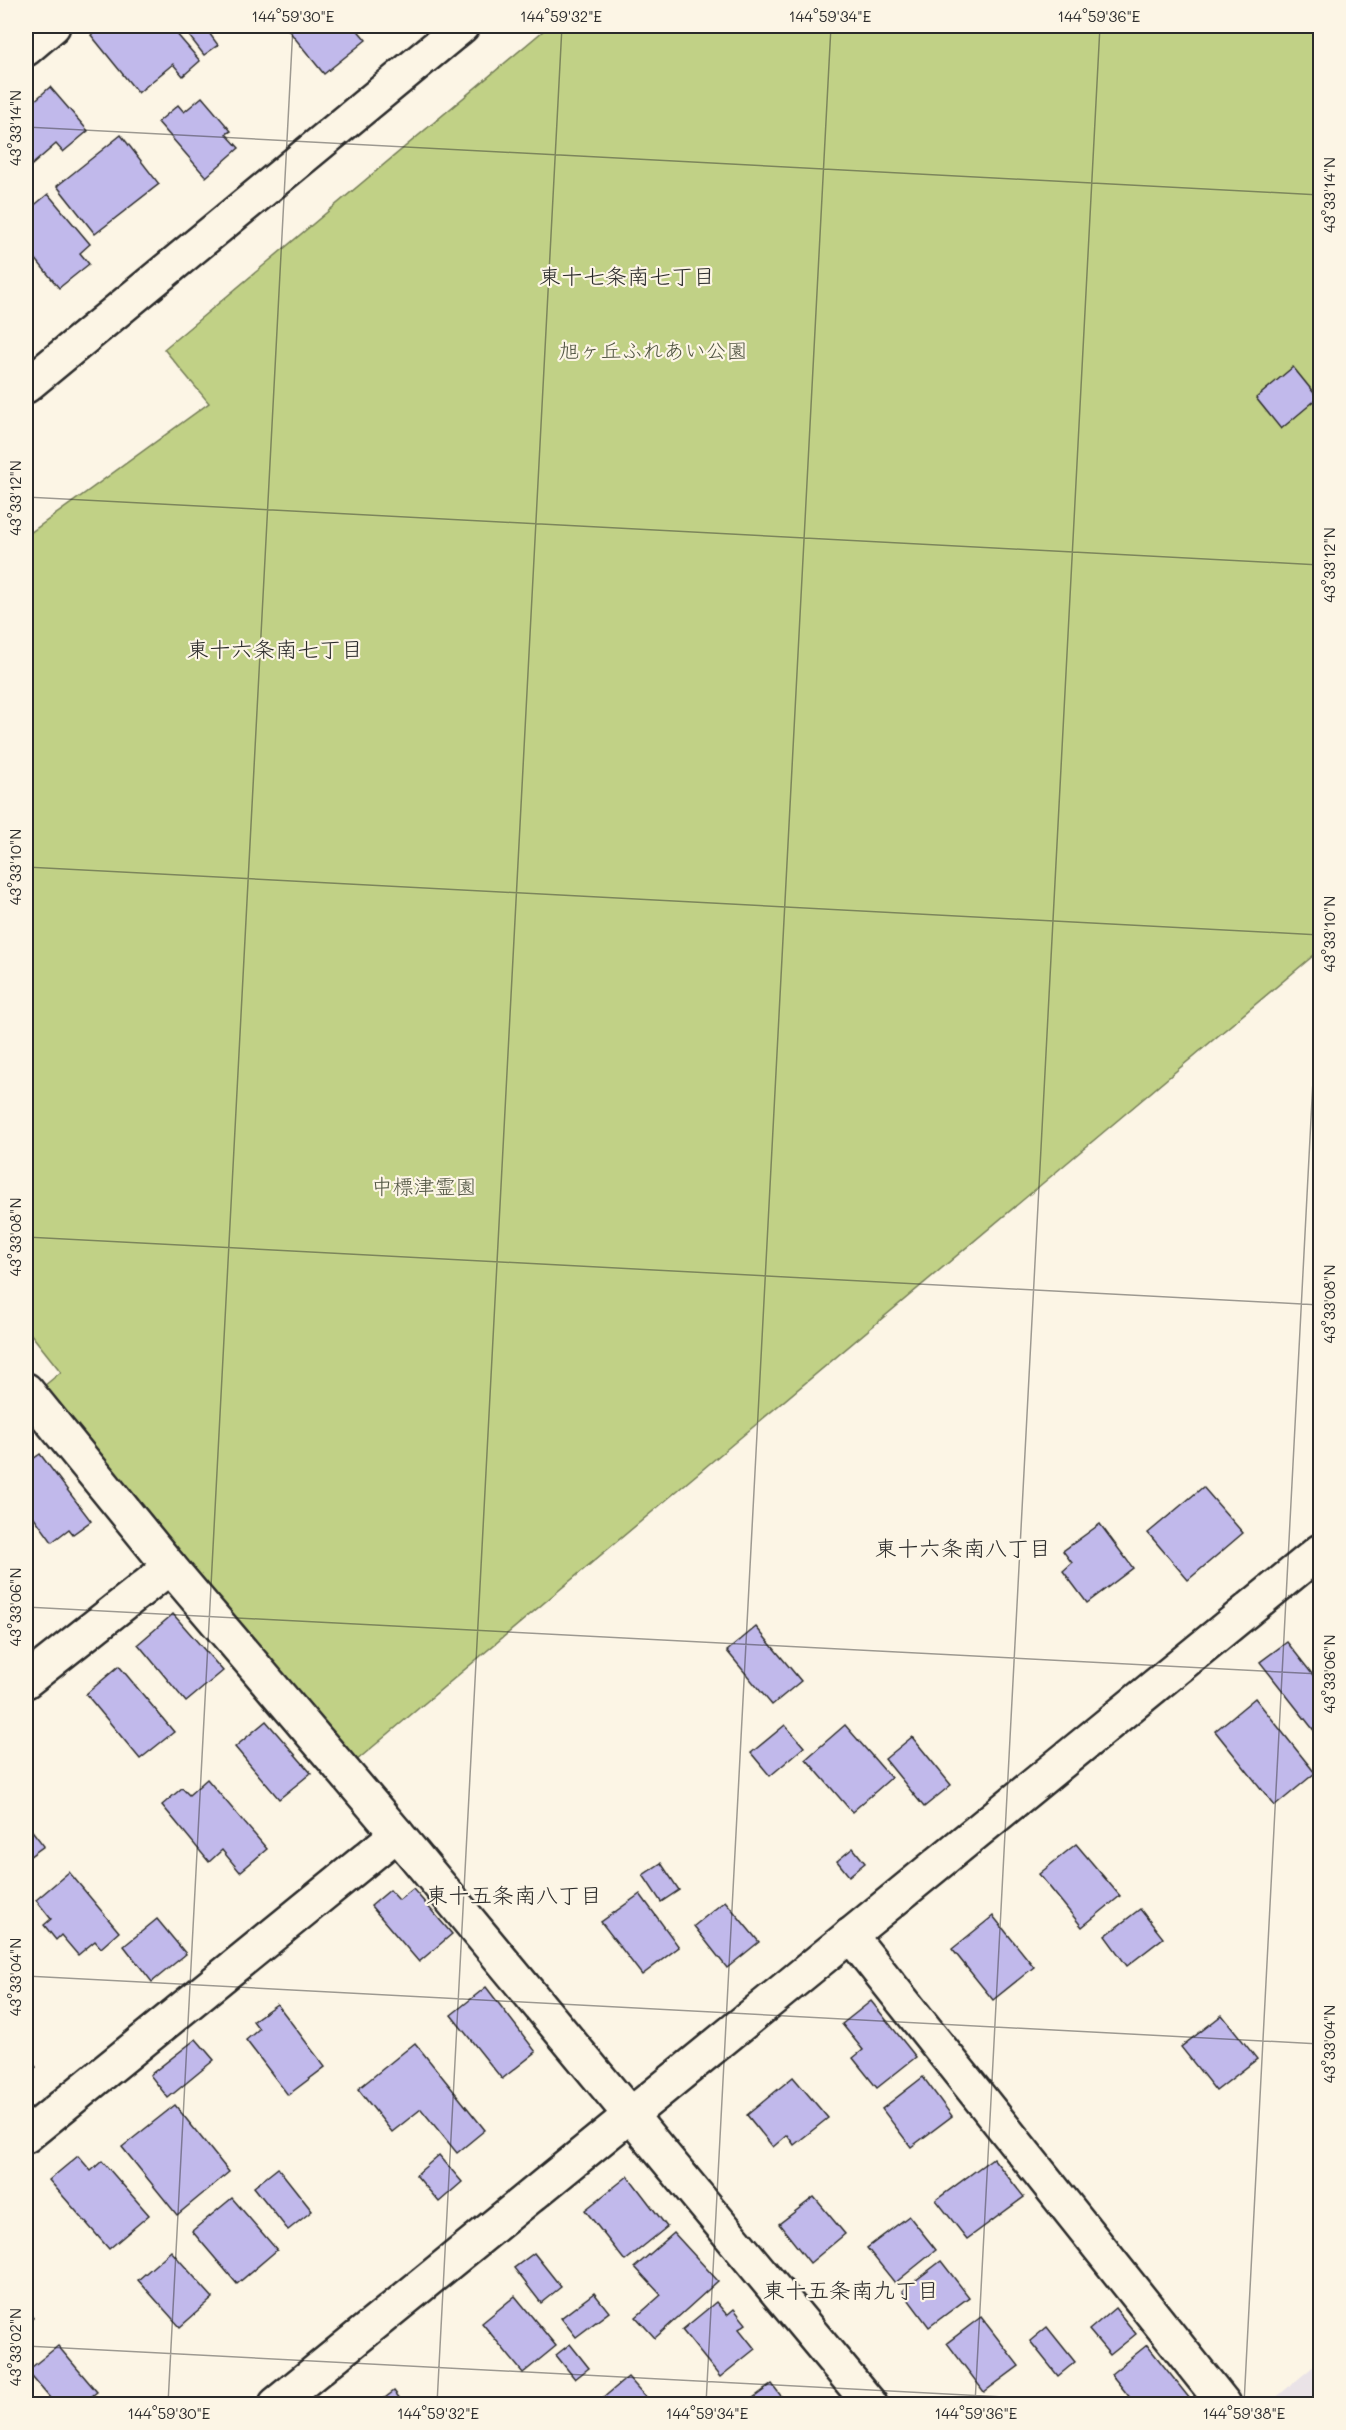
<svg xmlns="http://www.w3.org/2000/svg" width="1346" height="2430" font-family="Mali,'Klee One',sans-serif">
<rect width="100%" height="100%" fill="#fcf5e5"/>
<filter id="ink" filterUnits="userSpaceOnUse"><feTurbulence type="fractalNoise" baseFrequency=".0167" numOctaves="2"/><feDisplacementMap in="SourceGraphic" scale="12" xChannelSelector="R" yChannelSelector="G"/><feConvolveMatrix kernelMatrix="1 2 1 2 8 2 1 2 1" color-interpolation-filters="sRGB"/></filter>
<g filter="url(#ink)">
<polygon fill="#eae3e7" points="1320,2361 1320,2404 1268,2404"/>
<polygon fill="#c1d186" stroke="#767e58" stroke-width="1.5" points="549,26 1320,26 1320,950 356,1761 38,1391 61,1372 26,1328 26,536 209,403 164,349"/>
<g fill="#c1b9eb" stroke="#2b2b2b" stroke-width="1.5">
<polygon points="102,26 147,26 152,32 160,26 170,26 200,61 183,76 173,64 138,93 91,35"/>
<polygon points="186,26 204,26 218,45 204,55 183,28"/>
<polygon points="285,26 354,26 366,40 324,74"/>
<polygon points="50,87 88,131 63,152 56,144 26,170 26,97 31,104"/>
<polygon points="202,97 231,131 226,134 239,148 206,177 158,122 178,105 184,112"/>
<polygon points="121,135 159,184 95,234 57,186"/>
<polygon points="48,194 90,244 80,253 89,264 59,288 26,247 26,212"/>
<polygon points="1293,367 1318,398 1281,429 1256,398"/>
<polygon points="40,1454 91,1521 73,1534 69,1529 52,1542 26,1506 26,1464"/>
<polygon points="1203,1487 1243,1533 1188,1580 1148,1533"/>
<polygon points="1100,1524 1133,1568 1087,1603 1063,1571 1072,1563 1063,1551"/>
<polygon points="173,1614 223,1671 186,1702 138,1644"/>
<polygon points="756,1627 801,1681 772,1705 727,1651"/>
<polygon points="1287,1642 1320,1684 1320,1738 1260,1662"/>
<polygon points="119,1666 174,1732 140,1759 86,1694"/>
<polygon points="1255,1698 1315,1773 1275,1806 1215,1731"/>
<polygon points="266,1721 311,1773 279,1799 235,1747"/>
<polygon points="785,1725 804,1747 770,1776 751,1753"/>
<polygon points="845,1725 891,1778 852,1812 806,1759"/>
<polygon points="912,1737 951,1785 924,1807 885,1759"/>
<polygon points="207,1779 267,1849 240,1872 222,1850 209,1862 162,1805 182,1788 189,1795"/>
<polygon points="26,1823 44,1846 26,1859"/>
<polygon points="1076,1844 1120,1896 1082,1927 1039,1874"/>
<polygon points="853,1848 865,1863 849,1876 837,1861"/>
<polygon points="661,1863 679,1890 661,1902 643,1875"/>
<polygon points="69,1872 119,1932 101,1948 95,1941 78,1955 61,1935 56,1940 44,1925 51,1919 36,1900"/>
<polygon points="413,1889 452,1934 419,1962 371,1906 390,1890 399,1900"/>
<polygon points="640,1894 679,1947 642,1975 601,1922"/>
<polygon points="725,1901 759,1942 727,1968 694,1926"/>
<polygon points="1140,1909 1163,1938 1127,1966 1105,1936"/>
<polygon points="993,1916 1034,1967 993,2000 952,1949"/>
<polygon points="157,1919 186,1954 152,1982 124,1946"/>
<polygon points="486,1987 536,2052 502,2079 451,2015"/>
<polygon points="871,2001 916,2057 877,2088 853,2058 863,2050 842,2024"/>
<polygon points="277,2004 325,2067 288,2095 246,2040 259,2029 253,2021"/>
<polygon points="1222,2015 1257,2059 1216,2091 1181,2047"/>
<polygon points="196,2039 214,2060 168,2098 150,2075"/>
<polygon points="415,2043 485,2130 457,2153 421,2109 392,2132 358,2089"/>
<polygon points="26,2054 36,2067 26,2075"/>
<polygon points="793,2077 828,2118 794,2145 787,2135 773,2147 747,2115"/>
<polygon points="923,2077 952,2116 911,2147 882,2109"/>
<polygon points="175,2105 229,2172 177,2215 122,2147"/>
<polygon points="439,2155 462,2182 439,2202 416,2175"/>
<polygon points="78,2156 91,2171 102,2161 149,2215 109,2249 49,2180"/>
<polygon points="993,2158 1024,2197 967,2239 936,2200"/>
<polygon points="278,2168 312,2211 288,2230 254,2187"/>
<polygon points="628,2176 667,2227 625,2261 585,2210"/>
<polygon points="814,2197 845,2234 810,2263 779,2224"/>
<polygon points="232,2198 277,2250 237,2284 192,2231"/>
<polygon points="909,2216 936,2250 895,2283 867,2248"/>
<polygon points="674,2233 718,2281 655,2338 636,2317 661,2295 635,2267"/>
<polygon points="171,2251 213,2298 180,2327 138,2280"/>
<polygon points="534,2253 561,2287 541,2303 514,2268"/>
<polygon points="941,2261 969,2297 929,2327 902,2291"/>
<polygon points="594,2293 609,2312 576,2337 561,2318"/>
<polygon points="515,2296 556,2346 523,2373 482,2323"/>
<polygon points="716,2302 727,2315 734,2309 746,2324 739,2329 755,2349 720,2377 682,2330"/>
<polygon points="1115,2308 1136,2334 1110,2355 1089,2330"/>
<polygon points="26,2309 33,2318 26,2324"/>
<polygon points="981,2317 1019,2366 984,2392 947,2343"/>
<polygon points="1047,2327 1075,2362 1058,2376 1030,2341"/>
<polygon points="570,2344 589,2368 575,2379 556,2355"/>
<polygon points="1147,2345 1194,2404 1135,2404 1111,2374"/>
<polygon points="58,2346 97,2392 82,2404 55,2404 27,2371"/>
<polygon points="628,2377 652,2404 596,2404"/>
<polygon points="772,2384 787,2404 745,2404"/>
<polygon points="394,2391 404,2404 377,2404"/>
</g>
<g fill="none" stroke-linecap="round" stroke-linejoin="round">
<g stroke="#2b2b2b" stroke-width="38">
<g id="minor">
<polyline points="26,49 53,26"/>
<polyline points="26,386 462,26"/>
<polyline points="26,1390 170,1567"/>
<polyline points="26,1681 170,1567 397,1834 870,2404"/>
<polyline points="850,1935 1224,2404"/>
<polyline points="26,2136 397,1834"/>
<path d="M276 2404C623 2119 974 1837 1320 1551"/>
</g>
</g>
<use href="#minor" stroke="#fcf5e5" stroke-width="33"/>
</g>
</g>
<path fill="none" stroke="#2b2b2b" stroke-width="1.5" stroke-opacity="0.45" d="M26 127 1320 195M26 497 1320 565M26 867 1320 935M26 1237 1320 1305M26 1607 1320 1674M26 1976 1320 2044M26 2346 1139 2404M168 2404 293 26M437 2404 562 26M706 2404 831 26M975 2404 1100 26M1244 2404 1320 946"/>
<g text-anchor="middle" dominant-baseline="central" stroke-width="4.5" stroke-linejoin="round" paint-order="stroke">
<g font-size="21" fill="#505442" stroke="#fcf5e5">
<text x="653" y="349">旭ヶ丘ふれあい公園</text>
<text x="424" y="1185">中標津霊園</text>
</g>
<g font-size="22" fill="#2b2b2b" stroke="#fcf5e5">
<text x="627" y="275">東十七条南七丁目</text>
<text x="275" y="648">東十六条南七丁目</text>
<text x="963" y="1547">東十六条南八丁目</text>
<text x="514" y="1894">東十五条南八丁目</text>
<text x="851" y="2289">東十五条南九丁目</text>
</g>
</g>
<rect width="1346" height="2430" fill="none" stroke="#fcf5e5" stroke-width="66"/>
<rect x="33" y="33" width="1280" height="2364" fill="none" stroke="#2b2b2b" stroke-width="2"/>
<g font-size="15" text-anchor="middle" fill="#2b2b2b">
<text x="293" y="22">144°59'30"E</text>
<text x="561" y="22">144°59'32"E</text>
<text x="830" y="22">144°59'34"E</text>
<text x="1099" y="22">144°59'36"E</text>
<text transform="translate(16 128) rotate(-90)" y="5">43°33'14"N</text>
<text transform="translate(1330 195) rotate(-90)" y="5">43°33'14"N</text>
<text transform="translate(16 498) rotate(-90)" y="5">43°33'12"N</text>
<text transform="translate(1330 565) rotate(-90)" y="5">43°33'12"N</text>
<text transform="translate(16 867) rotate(-90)" y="5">43°33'10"N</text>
<text transform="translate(1330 934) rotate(-90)" y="5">43°33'10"N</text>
<text transform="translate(16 1237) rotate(-90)" y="5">43°33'08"N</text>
<text transform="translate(1330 1304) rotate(-90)" y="5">43°33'08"N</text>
<text transform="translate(16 1607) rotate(-90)" y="5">43°33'06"N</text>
<text transform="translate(1330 1674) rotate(-90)" y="5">43°33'06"N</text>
<text transform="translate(16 1977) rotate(-90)" y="5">43°33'04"N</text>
<text transform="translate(1330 2044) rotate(-90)" y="5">43°33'04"N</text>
<text transform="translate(16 2347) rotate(-90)" y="5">43°33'02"N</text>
<text x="169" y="2419">144°59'30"E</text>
<text x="438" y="2419">144°59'32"E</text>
<text x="707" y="2419">144°59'34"E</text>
<text x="976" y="2419">144°59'36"E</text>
<text x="1244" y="2419">144°59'38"E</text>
</g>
</svg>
